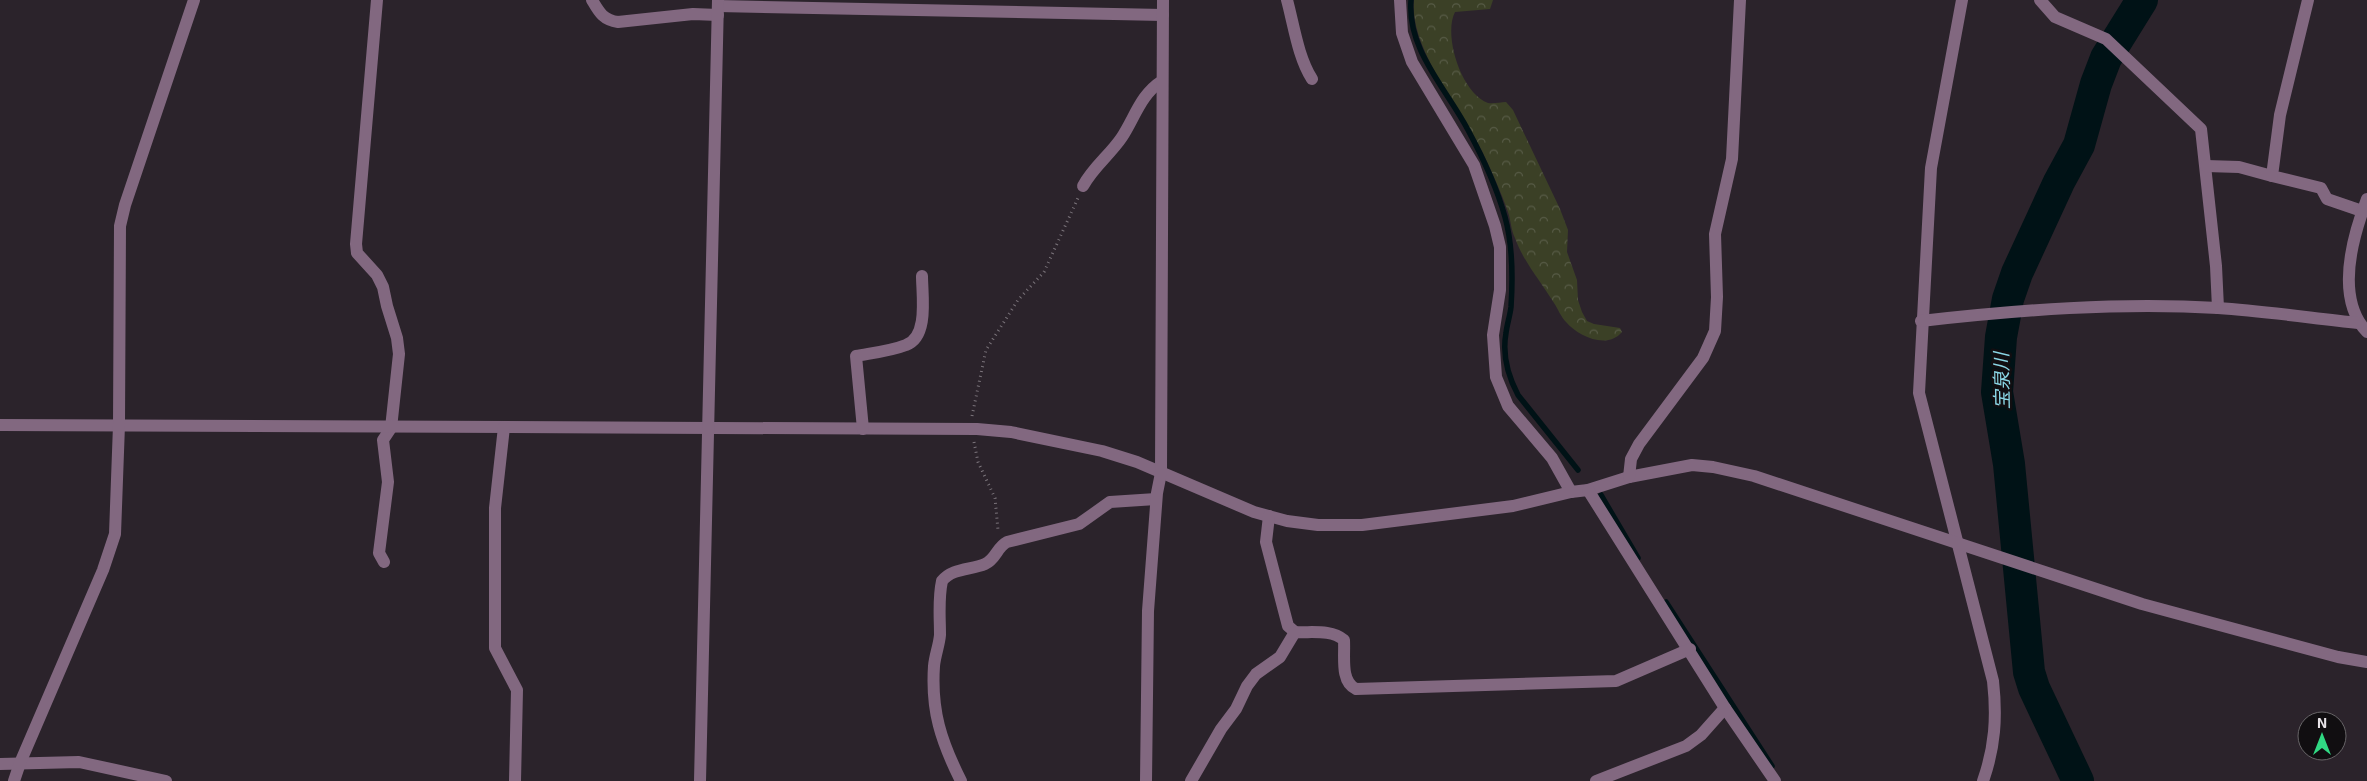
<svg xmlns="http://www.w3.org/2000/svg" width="2367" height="781" font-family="'Exo 2','Noto Sans JP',sans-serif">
<defs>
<pattern id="forest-crowns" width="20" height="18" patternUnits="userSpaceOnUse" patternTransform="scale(1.25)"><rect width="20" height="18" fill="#3b4026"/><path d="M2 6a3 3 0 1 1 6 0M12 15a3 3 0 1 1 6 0" fill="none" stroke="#575b46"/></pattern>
</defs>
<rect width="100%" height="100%" fill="#2b232b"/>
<path fill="url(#forest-crowns)" d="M1414 0H1493L1490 9 1455 12C1443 35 1461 93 1488 103 1493 104 1501 102 1506 102L1513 110 1560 209 1568 230 1567 252 1577 280 1578 300 1582 312 1587 321 1594 324 1620 328 1622 332C1607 350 1578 336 1566 322 1561 317 1558 309 1554 303 1541 282 1523 261 1515 238 1511 230 1511 221 1508 212 1501 192 1492 172 1483 153 1462 109 1409 49 1414 0Z"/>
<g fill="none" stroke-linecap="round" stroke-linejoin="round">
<g stroke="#001216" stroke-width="5.5">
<path d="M1411 0C1407 50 1446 88 1468 130 1482 156 1497 188 1505 217 1513 246 1513 277 1511 307 1510 316 1507 324 1506 333 1502 355 1508 376 1518 395L1578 470"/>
<polyline points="1601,495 1638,558"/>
<polyline points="1666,602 1772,766"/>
</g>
<polyline stroke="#001216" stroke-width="32" points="2078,781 2034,688 2029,672 2009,464 1997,392 2001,337 2008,299 2017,273 2059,182 2079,145 2096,84 2106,58 2142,0"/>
<g stroke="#7b747b" stroke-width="3" stroke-dasharray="1 4" stroke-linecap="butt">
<polyline points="972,416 986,350 1018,300 1044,272 1078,198"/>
<polyline points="974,442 978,462 995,498 998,530"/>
</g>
<g stroke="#826880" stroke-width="12">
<polyline points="377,0 356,244 357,253 377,275 383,287 387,306 397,338 399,354 391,428 383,440 388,482 379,553 384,562"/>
<path d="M592 0C599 12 603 20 618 22L693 14 718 15"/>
<path d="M1287 0C1294 26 1298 57 1312 79"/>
<polyline points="1400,0 1402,33 1412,62 1474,165 1495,226 1500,247 1500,290 1493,335 1496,377 1508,406 1552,458 1571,492"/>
<path d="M1962 0 1931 168 1919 393 1993 681C1997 717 1995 747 1983 781"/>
<polyline points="2040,0 2055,17 2106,39 2201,129 2216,266 2218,308"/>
<polyline points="2308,0 2280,115 2272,176 2321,188 2327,199 2362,211"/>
<polyline points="718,6 1163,15"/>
<polyline points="2206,166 2239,167 2272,176"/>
<path d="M1083 186C1093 167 1110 155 1122 137 1135 117 1141 94 1162 81"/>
<path d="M2367 199C2352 238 2335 298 2367 332"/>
<path d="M1921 321C2019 310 2119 302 2218 308 2264 311 2311 318 2358 323"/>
<polyline points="0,425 977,429 1011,432 1102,451 1137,462 1254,512 1287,521 1318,525 1362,525 1513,506 1571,492 1588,490 1629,477 1692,465 1713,467 1754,476 2142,604 2338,657 2367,662"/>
<polyline points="504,427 495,508 495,648 517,690 515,781"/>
<path d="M863 429 856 356C872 353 891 351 906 345 929 337 922 295 922 276"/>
<polyline points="1629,477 1631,459 1639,444 1703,358 1715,331 1717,297 1715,234 1732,159 1740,0"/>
<polyline points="1588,490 1725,708 1775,781"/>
<path d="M1269 516 1266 542 1288 626 1295 632C1311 633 1331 629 1344 640 1345 656 1340 682 1356 689L1616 681 1690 649"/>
<polyline points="0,764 79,762 166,781"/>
<polyline points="14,781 20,763 103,570 115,534 119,425 120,226 125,205 194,0"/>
<polyline points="700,781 718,0"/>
<path d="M961 781C941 741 931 711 934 666 935 655 939 646 940 635 940 617 938 599 942 581 952 568 971 570 985 564 996 559 997 547 1007 542L1079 524 1110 502 1156 499"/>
<polyline points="1146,781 1148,611 1157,493 1161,473 1163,0"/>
<polyline points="1191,781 1221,729 1236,709 1247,686 1256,674 1280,657 1295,632"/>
<polyline points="1596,781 1686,746 1701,735 1725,708"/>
</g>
</g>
<g text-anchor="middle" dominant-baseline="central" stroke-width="5" stroke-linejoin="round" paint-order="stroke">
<g font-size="19" font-style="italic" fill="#8ad5e4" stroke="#110e11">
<text transform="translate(2001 381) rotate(-91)">宝泉川</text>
</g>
</g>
<g transform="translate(2322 736)"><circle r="24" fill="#110e11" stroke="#676467"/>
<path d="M0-4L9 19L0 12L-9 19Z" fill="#30d883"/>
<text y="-8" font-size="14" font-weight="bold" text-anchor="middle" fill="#e9e4e9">N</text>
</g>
</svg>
